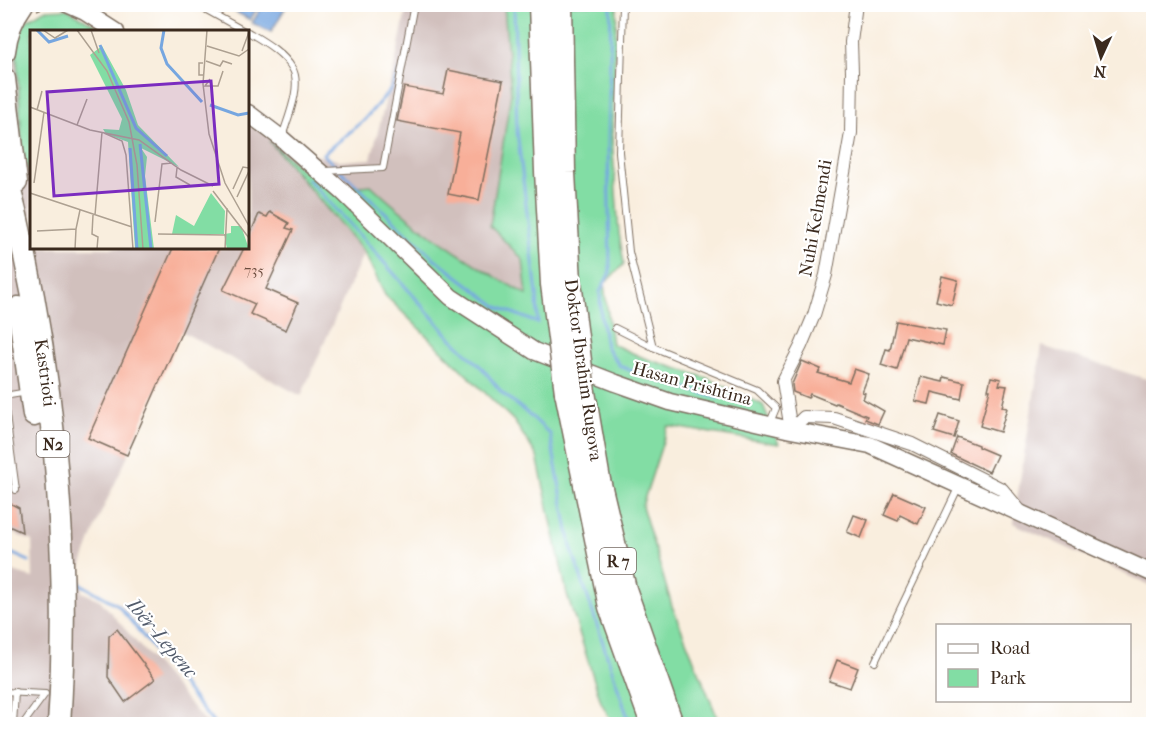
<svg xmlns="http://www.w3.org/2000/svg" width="1158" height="729" font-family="'IM FELL French Canon',serif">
<rect width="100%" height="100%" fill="#fff"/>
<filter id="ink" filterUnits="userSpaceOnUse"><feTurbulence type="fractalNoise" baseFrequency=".0167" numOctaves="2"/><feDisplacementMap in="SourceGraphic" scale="12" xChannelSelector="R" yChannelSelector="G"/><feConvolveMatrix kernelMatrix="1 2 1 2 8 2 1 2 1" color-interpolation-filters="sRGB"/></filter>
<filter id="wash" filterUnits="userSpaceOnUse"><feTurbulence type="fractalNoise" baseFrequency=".008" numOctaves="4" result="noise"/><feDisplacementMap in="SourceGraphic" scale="24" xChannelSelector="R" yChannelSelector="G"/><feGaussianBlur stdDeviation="1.35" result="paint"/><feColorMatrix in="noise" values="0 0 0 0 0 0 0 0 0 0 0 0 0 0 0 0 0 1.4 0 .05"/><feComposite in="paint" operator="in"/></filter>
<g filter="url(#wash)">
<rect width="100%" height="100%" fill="#f9eede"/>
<g fill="#d1c0bd">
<polygon points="407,5 504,5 511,93 490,226 523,260 527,296 484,271 435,237 394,207 371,185 350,187 302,170 273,145 364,252 301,396 181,331 125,462 100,515 81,567 82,592 100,600 207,724 5,724 4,568 33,578 32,541 5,530 5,30 16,40 23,161 31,174 32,248 248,248 248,105 277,124 314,155 342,161 371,159 396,60"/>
<polygon points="1042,346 1153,381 1153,587 1013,523"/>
</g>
<g fill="#82dda4" stroke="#5e8461" stroke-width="1.5">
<path d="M504 5H617L612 138 619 233 624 264 604 284 612 344 644 358 707 378 763 405 779 444 668 426 642 506 672 606 720 724H613L601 702 567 594 537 456 514 421 385 295 364 252 269 141 302 170 350 187 371 185C417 229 471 264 527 295L523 260 490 226 511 93Z"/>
<polygon points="67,9 99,27 97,31 32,32 31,174 23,161 16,40 26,21 44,10"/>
</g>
<g fill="#76a6e0" stroke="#58687f" stroke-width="1.5">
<polygon points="235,5 235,4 259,5 250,20 232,10"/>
<polygon points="263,5 287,5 271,32 252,23"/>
</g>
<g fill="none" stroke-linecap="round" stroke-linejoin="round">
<g stroke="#76a6e0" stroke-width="3">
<polyline points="611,4 608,144 610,272 600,292 601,316 606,347 620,366 640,374 718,398"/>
<polyline points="399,71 391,89 363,121 323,154 435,259 498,307 538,323 537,294 517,131 514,4"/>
<polyline points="308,179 366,242 449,336 483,369 502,393 532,417 550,434 571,547 630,724"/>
<polyline points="4,550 29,561"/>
<polyline points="77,582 118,605 214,724"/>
</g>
</g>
<g id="blocks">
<g fill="#f8af99">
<polygon points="448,70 503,81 479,200 448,194 460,133 397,121 404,87 443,94"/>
<polygon points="270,212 289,223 286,228 293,230 266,289 298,303 286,330 250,314 255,304 223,290 244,248 248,248 248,239 259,214 267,217"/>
<polygon points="173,248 219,248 127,455 88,438"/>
<polygon points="942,276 958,280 952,305 936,301"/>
<polygon points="896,321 946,330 943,345 906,337 897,370 881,365 886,349 890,350"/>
<polygon points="802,361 821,369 818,373 849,382 854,369 869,374 862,392 865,393 863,399 884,411 878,424 865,419 867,416 836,403 835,404 810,394 808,398 793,392 792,384"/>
<polygon points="921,377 943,382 944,377 964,382 961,399 932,392 929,404 915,401"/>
<polygon points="991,377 1001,379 999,385 1007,386 1002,407 1007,408 1000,432 980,426 990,390 988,390"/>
<polygon points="940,415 959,421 954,438 934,432"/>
<polygon points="957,437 978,445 978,447 997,455 989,472 951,454"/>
<polygon points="894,493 926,507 918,524 900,515 898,521 884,515"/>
<polygon points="4,500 19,508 22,532 4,524"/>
<polygon points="854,515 868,520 861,538 847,532"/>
<polygon points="117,629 155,679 125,702 108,677 109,636"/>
<polygon points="837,660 858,668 850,688 829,681"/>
</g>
</g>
</g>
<g filter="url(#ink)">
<use href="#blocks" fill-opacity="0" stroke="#7e6f61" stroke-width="1.5"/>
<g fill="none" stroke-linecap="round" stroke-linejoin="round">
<g stroke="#7e6f61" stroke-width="8">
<g id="lane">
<polyline points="623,4 619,152 629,252 653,347 757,390 776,408 769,425"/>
<polyline points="203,8 246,32"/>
<path d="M248 32C263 41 283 52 292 68 303 85 287 120 282 137"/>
<polyline points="325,171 383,168 414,4"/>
<polyline points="615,328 653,347"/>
<polyline points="4,396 28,392"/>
<polyline points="4,401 16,490"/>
<polyline points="875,662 959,486"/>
<polyline points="4,692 45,694 23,724"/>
<polyline points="13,724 15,692"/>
</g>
</g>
<g stroke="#7e6f61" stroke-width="14">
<g id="street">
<polyline points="791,430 783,381 801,346 814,315 826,275 851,133 852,72 851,42 856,4"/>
<polyline points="791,430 804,417 834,418 912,444 1002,489 1022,513"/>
</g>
</g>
<g stroke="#7e6f61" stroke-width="19">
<g id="secondary">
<polyline points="67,4 85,12 116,32"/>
<polyline points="248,113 281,138 343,192 451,297 534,351 616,383 670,402 791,430 870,445 1154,574"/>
</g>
</g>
<g stroke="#7e6f61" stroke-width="25">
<g id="highway">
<polyline points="540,4 546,171 552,284"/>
<polyline points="561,4 564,173 570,282"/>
<path d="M4 51C6 33 11 19 22 4"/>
<polyline points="4,79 16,182"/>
<path id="s1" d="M4 167C51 345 72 541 59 724"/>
<polyline points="19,308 34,415"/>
<polyline points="566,392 610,607 652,724"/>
<polyline points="584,392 599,480 625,589 672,724"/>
</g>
</g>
<polyline stroke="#7e6f61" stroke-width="1.5" stroke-dasharray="4.5 4.5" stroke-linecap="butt" points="37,10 45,7 53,7"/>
<use href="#lane" stroke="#fff" stroke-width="6"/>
<use href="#street" stroke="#fff" stroke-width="12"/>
<use href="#secondary" stroke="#fff" stroke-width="16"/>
<use href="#highway" stroke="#fff" stroke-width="22"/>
<g stroke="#7e6f61" stroke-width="25" stroke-linecap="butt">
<g id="highway-bridge">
<polyline points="570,282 584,392"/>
<polyline points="552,284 566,392"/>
</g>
</g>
<use href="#highway-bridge" stroke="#fff" stroke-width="22"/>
</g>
</g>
<g text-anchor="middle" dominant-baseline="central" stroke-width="4.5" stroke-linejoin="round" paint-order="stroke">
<g font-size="15" fill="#6a4b3d">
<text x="254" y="270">735</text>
</g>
<g fill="#fff" stroke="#766a62" stroke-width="1.5">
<rect x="36.5" y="431" width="33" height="26" rx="4.5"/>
<rect x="600" y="548" width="36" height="26" rx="4.5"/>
</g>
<g font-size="16" font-weight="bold" fill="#3b2a1e">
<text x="53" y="444">N2</text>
<text x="618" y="561">R 7</text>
</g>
<g font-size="18" fill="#3b2a1e" stroke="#fff">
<text transform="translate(816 218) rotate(-80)">Nuhi Kelmendi</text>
<text transform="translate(583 370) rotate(82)">Doktor Ibrahim Rugova</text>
<text stroke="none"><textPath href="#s1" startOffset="210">Kastrioti</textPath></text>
<text transform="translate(692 384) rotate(15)">Hasan Prishtina</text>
</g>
<g font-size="20" font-style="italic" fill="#535c6c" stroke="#fff">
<text transform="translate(162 638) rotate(50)">Ibër-Lepenc</text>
</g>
</g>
<g transform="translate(30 30)">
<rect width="219" height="219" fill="#f9eede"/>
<path d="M72 16 96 60 108 95 149 137 111 118 117 127 115 146 124 219H105L98 112 76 104 73 99 89 100 92 89 60 25ZM181 163 195 181 194 204 201 203V196H211L219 219H197L194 204H142L146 185 164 196Z" fill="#82dda4"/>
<path fill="none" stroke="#76a6e0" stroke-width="3" d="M7 0 19 12 38 6M134 0 131 18 137 34 172 72M70 15 106 98 137 126M180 75 208 85 219 83M110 114 121 219M100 118 107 219"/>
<path fill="none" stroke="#ada091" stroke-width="1.5" d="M13 0 25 8 38 0M47 0 77 41 99 92 107 135 113 219M61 0 69 23M177 0 173 54 179 104 195 153 219 196M177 16 209 26 219 19M212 21 219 2M176 31 190 36 193 31 202 34M173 45H169V33H173M180 49 175 56H188L193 41M0 77 60 100 109 110 151 140 183 156M7 80 12 61M47 95 57 69M74 103 92 111 96 125 103 219M147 138 146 147 160 155M4 153 14 82M203 159 213 137 219 138M183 161 219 208M0 163 102 197M207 167 219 141M63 185 62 204 68 207 67 219M65 185 72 102M125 192 132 134 142 133M7 201 46 199 50 180M128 204 195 205M45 219 46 199M195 219 197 178"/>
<path fill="#7b2cbf" fill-opacity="0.15" stroke="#7b2cbf" stroke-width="3" d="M181 51 189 154 24 166 17 62Z"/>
<rect width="219" height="219" fill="none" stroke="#3b2a1e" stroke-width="3"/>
</g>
<rect width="1158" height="729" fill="none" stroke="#fff" stroke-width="24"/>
<rect x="936" y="624" width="195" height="78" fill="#ffffff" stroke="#b1aaa5" stroke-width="1.5"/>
<rect x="948" y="644" width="30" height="9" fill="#ffffff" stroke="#b1aaa5" stroke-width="1.5"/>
<text x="990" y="654" font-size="18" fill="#3b2a1e">Road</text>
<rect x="948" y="669" width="30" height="18" fill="#82dda4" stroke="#b1aaa5" stroke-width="1.5"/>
<text x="990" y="684" font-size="18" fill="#3b2a1e">Park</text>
<g transform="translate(1101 57) rotate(184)" stroke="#ffffff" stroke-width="4.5" paint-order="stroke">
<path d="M0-4.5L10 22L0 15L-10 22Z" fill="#3b2a1e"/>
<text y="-9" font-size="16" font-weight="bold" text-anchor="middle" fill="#3b2a1e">N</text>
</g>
</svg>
